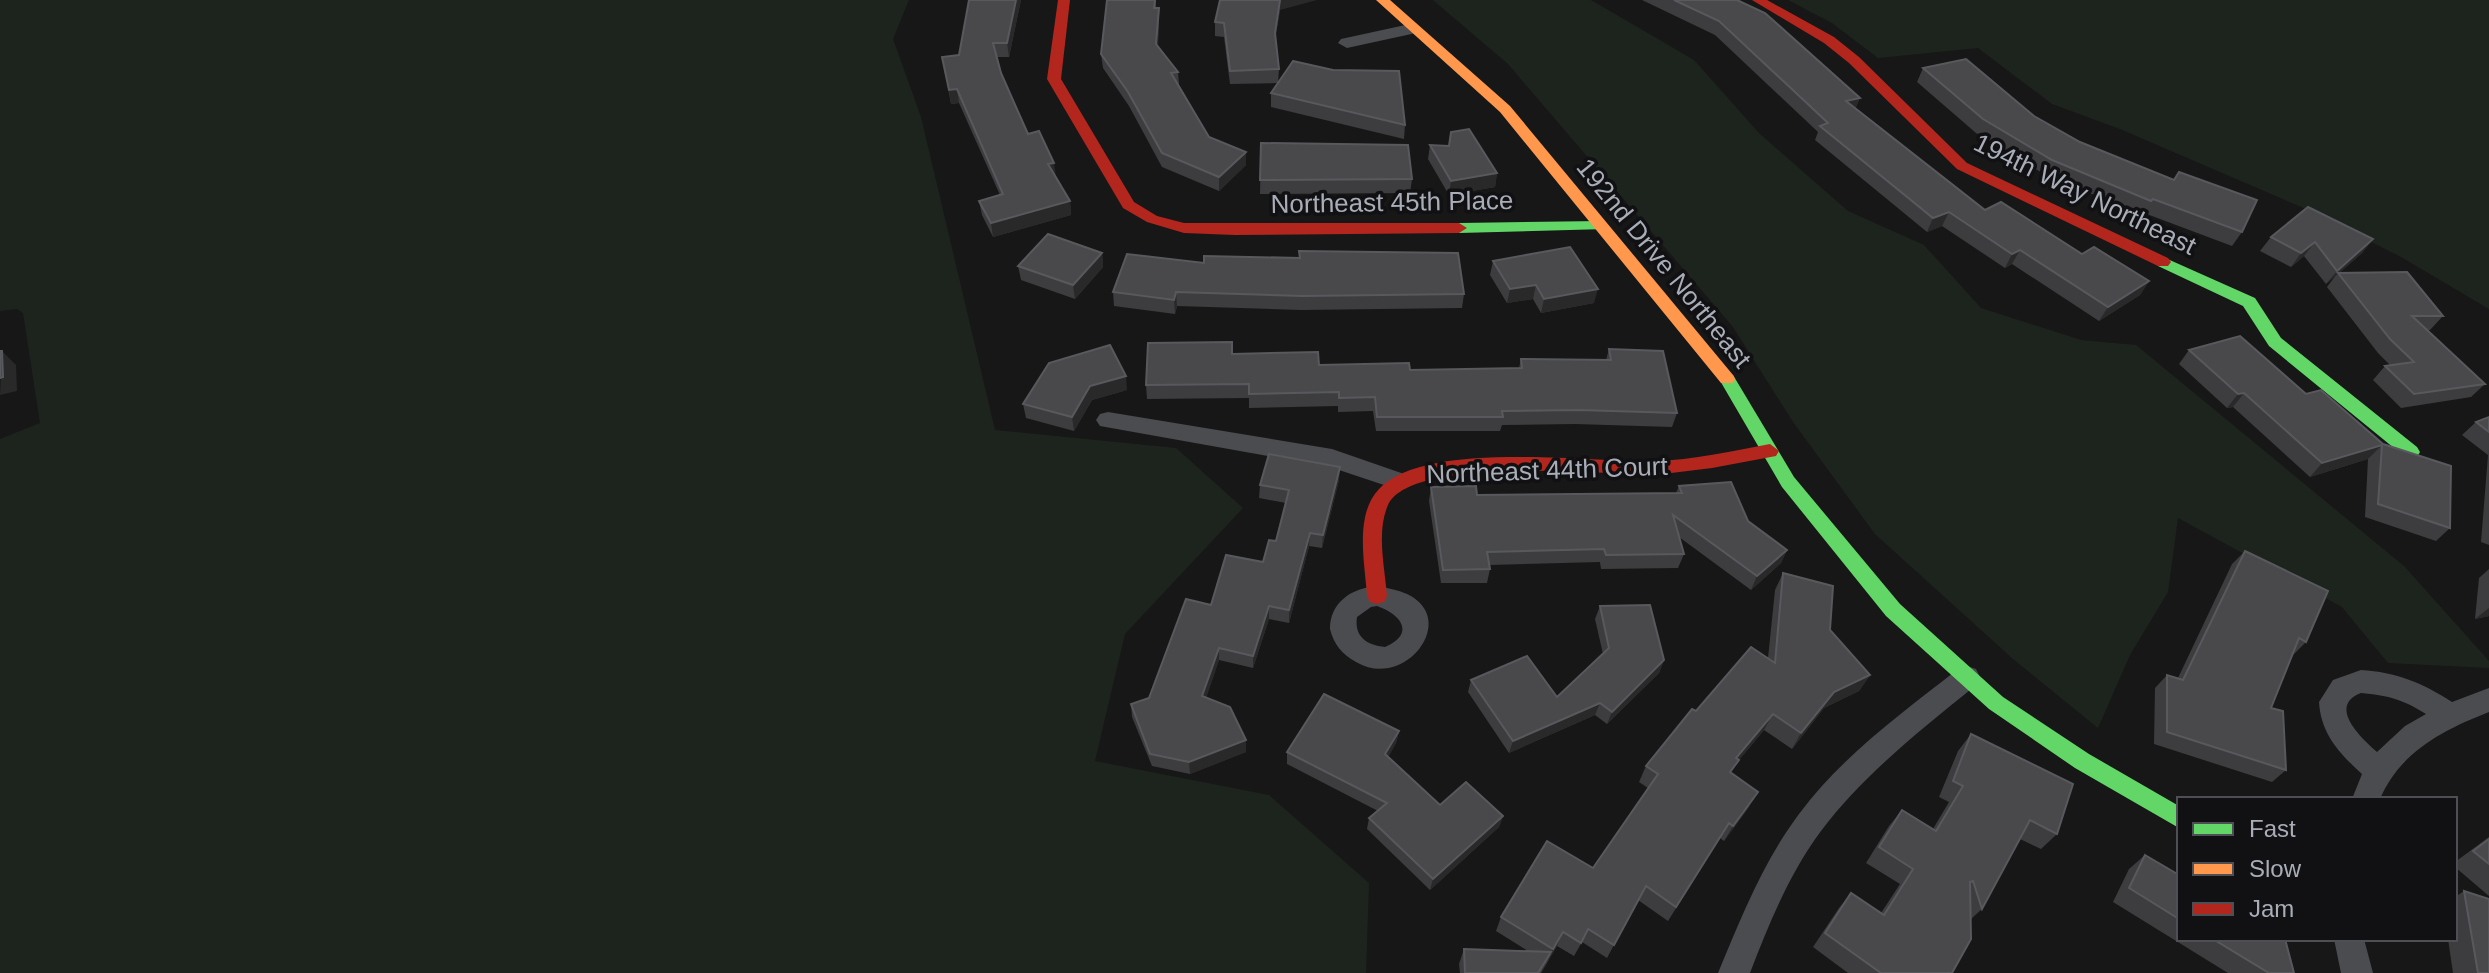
<svg xmlns="http://www.w3.org/2000/svg" width="2489" height="973" font-family="Arial,sans-serif">
<rect width="100%" height="100%" fill="#171717"/>
<g fill="#1d241e">
<polygon points="0,0 909,0 893,39 921,117 995,430 1176,448 1243,508 1125,634 1095,761 1269,795 1369,883 1366,973 0,973 0,439 40,423 23,313 17,309 0,311"/>
<polygon points="1433,0 1591,0 1694,60 1759,133 1848,211 1924,245 1981,308 2081,340 2136,345 2404,566 2489,661 2489,668 2388,663 2342,607 2178,518 2168,592 2130,655 2098,728 2013,659 1875,534 1793,422 1733,327 1508,64"/>
<polygon points="1788,0 2489,0 2489,309 2401,257 2306,209 2120,129 2052,104 1978,48 1878,58 1832,23"/>
</g>
<g fill="none" stroke-linecap="round" stroke-linejoin="round">
<g fill="#4b4c50" fill-rule="evenodd">
<polygon points="1410,24 1416,25 1419,29 1416,33 1347,48 1338,43 1341,39"/>
<polygon points="1108,412 1332,449 1407,475 1411,481 1407,487 1399,490 1330,467 1100,426 1096,420 1100,414"/>
<path d="M1377 586C1387 588 1398 590 1407 594 1460 619 1405 691 1356 662 1342 654 1334 645 1330 629 1330 602 1352 588 1377 586ZM1377 606C1401 614 1416 634 1385 647 1367 645 1354 637 1357 617L1371 607Z"/>
<path d="M1967 666 1976 669 1980 677 1976 685C1921 730 1864 774 1821 831 1789 874 1769 924 1750 973H1718C1741 918 1763 862 1799 814 1842 756 1902 713 1958 669Z"/>
<path d="M2361 670C2396 672 2423 683 2452 702L2489 688V712C2443 730 2400 752 2380 799H2352L2362 774C2339 753 2321 734 2319 702L2333 680ZM2361 693C2387 695 2404 700 2426 714L2405 726 2377 752C2361 738 2327 706 2361 693Z"/>
<polygon points="2334,939 2364,939 2373,973 2341,973"/>
</g>
<g fill="#63d668" fill-rule="evenodd">
<polygon points="1601,221 1609,226 1606,229 1459,233 1451,228 1459,223"/>
<polygon points="2163,257 2255,298 2281,338 2417,447 2420,452 2417,457 2405,457 2269,346 2243,306 2158,266 2155,262"/>
<polygon points="1727,373 1733,375 1794,477 1900,604 2003,697 2089,754 2179,806 2179,828 2075,768 1989,709 1886,616 1782,487 1719,379"/>
</g>
<polygon fill="#ff974d" fill-rule="evenodd" points="1376,0 1390,0 1510,106 1733,375 1735,379 1733,383 1721,383 1500,112"/>
<g fill="#b3261e" fill-rule="evenodd">
<polygon points="1058,0 1070,0 1061,79 1134,202 1157,216 1184,223 1459,223 1467,228 1459,233 1235,235 1184,233 1147,222 1123,208 1047,79"/>
<polygon points="1752,0 1767,0 1834,37 1859,57 1967,163 2168,258 2171,262 2168,266 2158,266 1957,169 1849,63 1824,43"/>
<path d="M1770 444 1779 451 1776 456 1712 468 1655 475C1606 474 1411 455 1388 505 1376 532 1385 568 1387 596L1384 602 1377 604 1370 602 1367 596C1365 564 1354 515 1379 489 1426 439 1589 463 1655 461 1693 460 1732 451 1770 444Z"/>
</g>
</g>
<g fill="#3d3d3f">
<polygon points="1021,0 1009,57 996,57 1001,73 1028,134 1070,201 1071,215 993,237 982,215 979,201 1000,195 959,103 951,104 942,57 959,55"/>
<polygon points="1107,0 1156,0 1156,8 1159,22 1158,46 1178,72 1179,85 1209,137 1246,165 1219,191 1162,167 1129,106 1103,68 1101,54"/>
<polygon points="1642,0 1737,0 1860,98 1855,109 1985,210 2082,254 2149,281 2140,295 2099,321 2012,264 2005,268 1942,226 1927,232 1815,140 1818,132 1715,35"/>
<polygon points="1280,10 1275,40 1279,69 1278,83 1230,84 1224,37 1215,36 1215,22"/>
<polygon points="1923,68 2034,116 2242,232 2232,246 2144,213 2142,215 2044,174 1976,133 1917,82"/>
<polygon points="1271,93 1405,125 1404,139 1271,107"/>
<polygon points="1261,143 1412,179 1410,193 1260,194"/>
<polygon points="1430,145 1497,173 1495,187 1449,195 1428,159"/>
<polygon points="2271,237 2373,239 2362,253 2339,273 2443,316 2430,330 2427,330 2485,384 2471,397 2401,408 2373,380 2385,366 2390,365 2378,353 2327,287 2336,275 2326,284 2304,256 2291,267 2260,251"/>
<polygon points="1299,251 1464,294 1462,308 1301,310 1177,306 1175,314 1114,306 1113,292 1204,263 1299,258"/>
<polygon points="1102,253 1103,267 1075,299 1021,280 1018,266"/>
<polygon points="1493,261 1594,303 1541,313 1533,299 1507,303 1490,275"/>
<polygon points="1609,349 1677,413 1672,427 1575,424 1502,425 1500,431 1376,431 1373,411 1338,412 1338,406 1249,408 1249,398 1147,399 1146,385 1232,354 1319,365 1410,370 1519,368 1521,359 1606,360"/>
<polygon points="2189,350 2306,394 2383,444 2450,528 2436,541 2365,517 2368,459 2310,477 2233,407 2227,408 2179,364"/>
<polygon points="1127,390 1092,400 1074,431 1026,418 1023,404"/>
<polygon points="2489,417 2489,545 2481,542 2488,455 2462,435 2476,422"/>
<polygon points="1339,480 1322,548 1309,546 1289,623 1269,619 1253,668 1219,660 1206,697 1246,752 1190,774 1152,766 1132,717 1131,704 1149,698 1211,605 1263,562 1276,541 1286,503 1259,498 1260,485"/>
<polygon points="1679,486 1748,521 1787,550 1781,563 1751,590 1679,537 1684,554 1678,568 1601,569 1600,562 1489,565 1490,569 1487,583 1441,583 1429,501 1431,487 1477,495 1676,493"/>
<polygon points="2245,551 2306,642 2293,655 2271,708 2286,770 2272,782 2154,744 2155,688 2167,675 2178,678 2232,564"/>
<polygon points="2489,569 2489,616 2475,619 2479,578"/>
<polygon points="1783,573 1830,630 1870,675 1859,691 1824,708 1792,749 1764,730 1739,760 1731,773 1749,807 1724,841 1720,838 1668,921 1638,900 1607,958 1582,942 1574,956 1557,946 1541,973 1460,973 1459,964 1464,949 1528,951 1496,931 1501,917 1593,868 1648,788 1639,782 1646,766 1696,711 1768,658 1775,590"/>
<polygon points="1600,606 1664,660 1659,673 1607,724 1595,715 1509,753 1468,692 1471,680 1557,697 1603,654 1595,619"/>
<polygon points="1399,731 1396,743 1388,757 1440,805 1503,816 1499,827 1430,890 1367,829 1369,818 1378,811 1287,764 1287,752"/>
<polygon points="1971,734 2057,834 2041,849 2020,839 1982,909 1971,919 1952,973 1848,973 1813,947 1839,908 1851,893 1881,913 1900,884 1866,863 1889,826 1902,810 1933,829 1949,802 1939,797 1958,751"/>
<polygon points="2489,837 2489,896 2455,867 2455,862"/>
<polygon points="2145,855 2179,875 2179,939 2285,939 2294,973 2228,973 2113,902 2129,869"/>
<polygon points="2464,891 2489,973 2453,973 2448,939 2455,939 2455,897"/>
</g>
<g fill="#29292a">
<polygon points="1016,0 1021,0 1009,57 1007,43"/>
<polygon points="1274,0 1317,0 1280,10 1274,47"/>
<polygon points="1159,8 1159,22 1157,58 1156,44"/>
<polygon points="957,89 959,103 951,104 949,90"/>
<polygon points="1860,98 1854,112 1846,101"/>
<polygon points="1246,152 1246,165 1219,191 1219,177"/>
<polygon points="1054,163 1056,177 1048,164"/>
<polygon points="1497,173 1495,187 1449,195 1451,181"/>
<polygon points="1070,201 1071,215 993,237 991,223"/>
<polygon points="1949,212 1942,226 1927,232 1933,218"/>
<polygon points="2373,239 2362,253 2326,284 2337,271"/>
<polygon points="2315,242 2304,256 2291,267 2301,253"/>
<polygon points="2020,250 2012,264 2005,268 2012,254"/>
<polygon points="1102,253 1103,267 1075,299 1073,285"/>
<polygon points="2149,281 2140,295 2099,321 2108,307"/>
<polygon points="1536,285 1533,299 1507,303 1510,289"/>
<polygon points="1598,289 1594,303 1541,313 1544,299"/>
<polygon points="1176,292 1177,306 1175,314 1174,300"/>
<polygon points="2,351 16,365 17,391 0,395"/>
<polygon points="1126,376 1127,390 1092,400 1074,431 1072,417 1090,386"/>
<polygon points="2244,393 2233,407 2227,408 2238,394"/>
<polygon points="2382,445 2368,459 2310,477 2322,463"/>
<polygon points="1340,467 1339,480 1322,548 1323,535"/>
<polygon points="1310,533 1309,546 1289,623 1289,610"/>
<polygon points="1787,550 1781,563 1751,590 1757,576"/>
<polygon points="1269,606 1269,619 1253,668 1253,656"/>
<polygon points="2489,608 2489,616 2475,619"/>
<polygon points="1219,648 1219,660 1203,708 1202,696"/>
<polygon points="1664,660 1659,673 1607,724 1612,712"/>
<polygon points="1870,675 1859,691 1824,708 1792,749 1801,733 1834,692"/>
<polygon points="1600,703 1595,715 1509,753 1513,741"/>
<polygon points="1773,714 1764,730 1739,760 1730,775 1721,788 1736,758"/>
<polygon points="1399,731 1396,743 1383,766 1385,754"/>
<polygon points="1246,740 1246,752 1190,774 1189,762"/>
<polygon points="1758,792 1749,807 1724,841 1733,826"/>
<polygon points="1503,816 1499,827 1430,890 1433,879"/>
<polygon points="1563,932 1557,946 1547,963 1553,949"/>
</g>
<g fill="#49494c" stroke="#58595d" stroke-width="2">
<polygon points="969,0 1016,0 1007,43 993,43 1001,73 1028,134 1039,131 1054,163 1048,164 1070,201 991,223 979,201 1003,194 957,89 949,90 942,57 959,55"/>
<polygon points="1107,0 1155,0 1154,8 1159,8 1156,44 1178,72 1171,73 1209,137 1246,152 1219,177 1162,153 1128,92 1101,54"/>
<polygon points="1220,0 1280,0 1275,33 1279,69 1230,71 1224,23 1215,22"/>
<polygon points="1674,0 1737,0 1765,13 1860,98 1846,101 1985,210 2001,202 2082,254 2094,247 2149,281 2108,307 2020,250 2012,254 1949,212 1933,218 1820,126 1828,123 1719,21"/>
<polygon points="1966,59 2034,116 2080,142 2174,180 2179,172 2257,200 2242,232 2153,199 2151,201 2052,160 1983,119 1923,68"/>
<polygon points="1293,61 1333,70 1399,71 1405,125 1271,93"/>
<polygon points="1469,129 1497,173 1451,181 1430,145 1449,146 1451,132"/>
<polygon points="1261,143 1408,145 1412,179 1260,180"/>
<polygon points="2308,207 2373,239 2337,271 2315,242 2301,253 2271,237"/>
<polygon points="1048,234 1102,253 1073,285 1018,266"/>
<polygon points="1570,247 1598,289 1544,299 1536,285 1510,289 1493,261"/>
<polygon points="1299,251 1458,253 1464,294 1302,296 1176,292 1174,300 1113,292 1127,254 1204,263 1204,256 1300,258"/>
<polygon points="2407,272 2443,316 2412,316 2485,384 2414,394 2385,366 2414,362 2390,339 2338,273"/>
<polygon points="2240,336 2306,394 2321,390 2383,444 2451,466 2450,528 2378,504 2382,445 2322,463 2244,393 2238,394 2189,350"/>
<polygon points="1232,342 1232,354 1318,352 1319,365 1409,363 1410,370 1522,368 1521,359 1611,360 1609,349 1663,351 1677,413 1579,410 1502,411 1503,417 1377,417 1375,397 1339,398 1339,392 1249,394 1249,384 1146,385 1148,343"/>
<polygon points="1110,345 1126,376 1090,386 1072,417 1023,404 1049,363"/>
<polygon points="0,351 2,351 3,377 0,378"/>
<polygon points="2489,417 2489,432 2476,422"/>
<polygon points="1269,454 1340,467 1323,535 1310,533 1289,610 1269,606 1253,656 1219,648 1202,696 1230,707 1246,740 1189,762 1150,754 1131,704 1149,698 1186,599 1211,605 1226,555 1263,562 1269,540 1276,541 1289,490 1260,485"/>
<polygon points="1731,482 1748,521 1787,550 1757,576 1673,515 1684,554 1606,555 1604,549 1487,552 1490,569 1443,570 1431,487 1476,486 1477,495 1682,493 1679,486"/>
<polygon points="2245,551 2328,591 2306,642 2299,638 2271,708 2283,711 2286,770 2167,732 2167,675 2183,680"/>
<polygon points="1783,573 1833,586 1830,630 1870,675 1834,692 1801,733 1773,714 1736,758 1739,760 1730,772 1758,792 1733,826 1729,823 1676,907 1646,886 1614,945 1588,929 1581,943 1563,932 1553,949 1501,917 1547,841 1593,868 1658,774 1646,766 1692,709 1696,711 1751,647 1775,663"/>
<polygon points="1650,605 1664,660 1612,712 1600,703 1513,741 1471,680 1527,656 1557,697 1609,648 1600,606"/>
<polygon points="1324,694 1399,731 1385,754 1440,805 1466,782 1503,816 1433,879 1369,818 1387,803 1287,752"/>
<polygon points="1971,734 2073,784 2057,834 2030,820 1982,909 1973,881 1970,882 1971,939 1952,973 1881,973 1825,933 1851,893 1884,915 1913,869 1879,847 1902,810 1936,831 1963,786 1953,781"/>
<polygon points="2489,839 2489,864 2473,851"/>
<polygon points="2145,855 2179,875 2179,919 2129,888"/>
<polygon points="2464,891 2489,899 2489,973 2478,973"/>
<polygon points="2213,939 2285,939 2294,973 2269,973"/>
<polygon points="1464,949 1551,952 1538,973 1465,973"/>
</g>
<g text-anchor="middle" dominant-baseline="central" stroke-width="7" stroke-linejoin="round" paint-order="stroke">
<g font-size="26" fill="#a8adb8" stroke="#111113">
<text transform="translate(2085 194) rotate(26)">194th Way Northeast</text>
<text transform="translate(1392 202) rotate(-1)">Northeast 45th Place</text>
<text transform="translate(1664 263) rotate(51)">192nd Drive Northeast</text>
<text transform="translate(1547 470) rotate(-2)">Northeast 44th Court</text>
</g>
</g>
<rect x="2177" y="797" width="280" height="144" fill="#111113" stroke="#4d4f55" stroke-width="2"/>
<rect x="2193" y="823" width="40" height="12" fill="#63d668" stroke="#4d4f55" stroke-width="2"/>
<text x="2249" y="837" font-size="24" fill="#a8adb8">Fast</text>
<rect x="2193" y="863" width="40" height="12" fill="#ff974d" stroke="#4d4f55" stroke-width="2"/>
<text x="2249" y="877" font-size="24" fill="#a8adb8">Slow</text>
<rect x="2193" y="903" width="40" height="12" fill="#b3261e" stroke="#4d4f55" stroke-width="2"/>
<text x="2249" y="917" font-size="24" fill="#a8adb8">Jam</text>
</svg>
